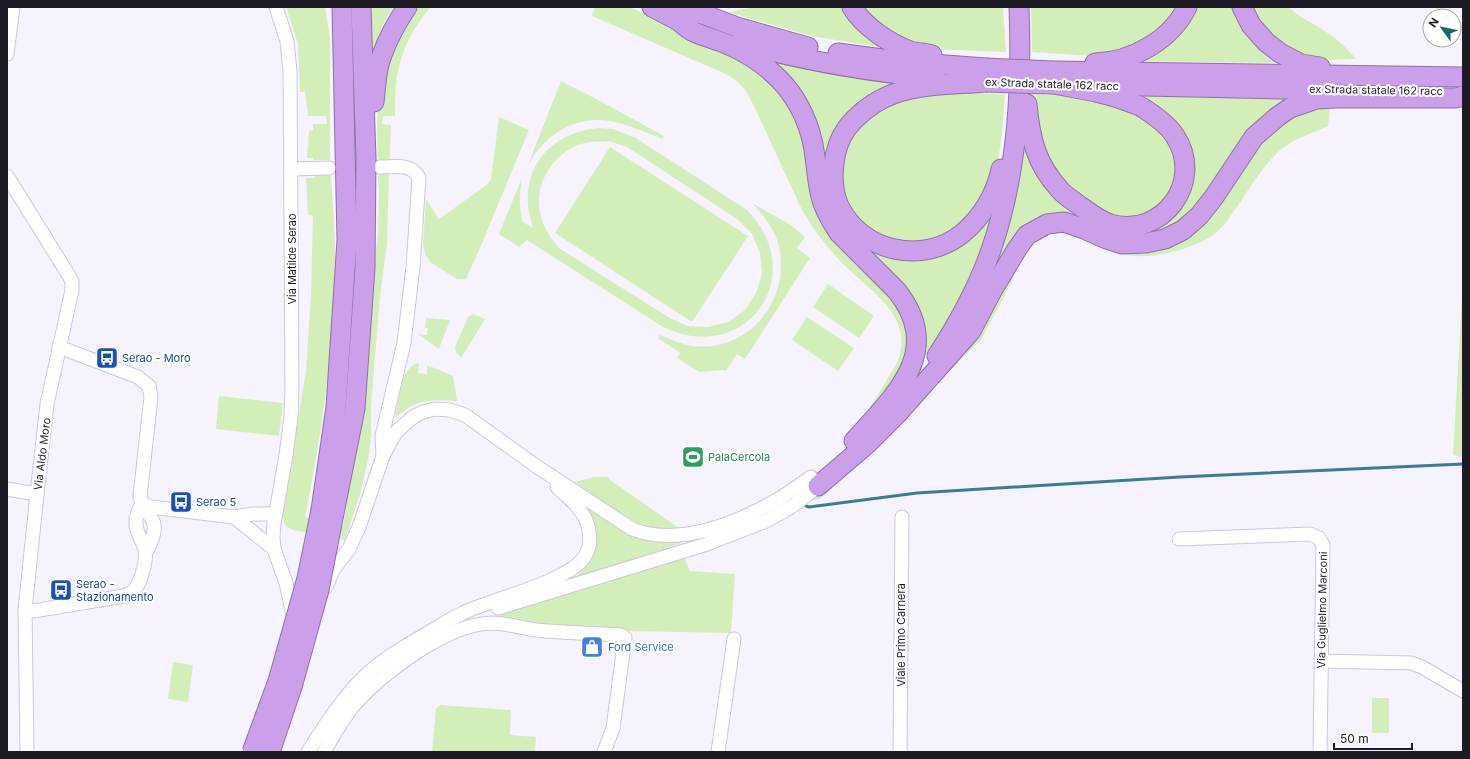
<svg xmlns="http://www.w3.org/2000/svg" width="1470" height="759" font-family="Inter,sans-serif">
<rect width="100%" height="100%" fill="#f6f3fe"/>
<g fill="#d4eeba" fill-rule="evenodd">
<polygon points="286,7 325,7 330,38 330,160 313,160 313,158 307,158 309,131 313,130 313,124 327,124 326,116 308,116 305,92 300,92 298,44"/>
<polygon points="371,7 393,7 382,26 374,53 371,52"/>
<path d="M410 7H431C413 27 402 49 397 76 395 89 395 103 395 116H383L382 124 391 125 389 172 387 244 380 296 371 406V435L369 456 360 494 345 540 293 530C284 526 283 522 283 512L306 371 311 294 313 216 308 215 306 178H315V175L331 174C332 199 335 224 335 250 335 339 323 430 305 517L343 526 356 447 378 232 379 193 378 182 377 123 379 84Z"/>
<path d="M595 7H630L670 26 742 57 785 97 899 305 910 343 900 378 862 420C871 405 881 391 889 376 892 371 896 365 898 360 915 315 867 289 841 262 826 246 812 228 801 208L754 106 746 91 737 81 726 74 592 16Z"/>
<polygon points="755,7 845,7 891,49 811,36 728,12"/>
<polygon points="858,7 1003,7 1006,52 929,49 887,32"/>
<polygon points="1031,7 1180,7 1172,20 1138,44 1092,56 1032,52"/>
<polygon points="1194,7 1237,7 1281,63 1126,61"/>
<path d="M1251 7H1289C1298 17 1310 21 1320 28 1335 37 1345 46 1356 59 1342 59 1326 61 1312 58 1285 52 1264 30 1251 7Z"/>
<path d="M763 56 829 72 902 83C845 99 809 153 837 209 842 220 849 231 858 239 865 245 876 250 885 252 932 268 974 245 996 203 979 262 954 315 919 365 920 358 922 351 923 344 926 296 879 269 851 237 843 228 835 220 830 208 822 190 824 171 821 152 816 112 795 80 763 56Z"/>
<path d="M561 81 600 101 664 136 662 139C648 133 633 127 619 123 579 112 545 133 527 167Z"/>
<polygon points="932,91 1005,94 1002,134 997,169 975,213 933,243 892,242 857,220 842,192 843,150 866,114 875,108"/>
<polygon points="1126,92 1293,96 1272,108 1258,121 1202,203 1173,227 1151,235 1129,237 1056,216 983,295 1024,135 1069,205 1145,227 1191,164"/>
<polygon points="1031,94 1088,97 1136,112 1158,127 1173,146 1177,177 1162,205 1133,219 1110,216 1069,189 1047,162 1034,124"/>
<path d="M1331 101 1328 126C1311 134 1290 140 1277 153 1261 169 1249 189 1237 207 1232 213 1228 221 1222 227 1212 238 1200 243 1186 248 1148 261 1119 259 1084 239L1170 243 1261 137 1285 115Z"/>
<polygon points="499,117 529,130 480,248 466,279 457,279 430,262 425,254 423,244 426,199 439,219 488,184 491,179"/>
<path d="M598 128 613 129 636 138 747 210C811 275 746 367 663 327L527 240 519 247 499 234 521 180H522C519 194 519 208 523 222L533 228C531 220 528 212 528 204 525 160 557 132 598 128ZM608 141 627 147 737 219 752 234 760 253 762 274 756 293 745 310 728 322 708 327 687 326 668 317 559 248C551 238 544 229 541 216 531 184 557 146 590 142 596 141 602 142 608 141Z"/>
<polygon points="610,147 748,236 692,322 555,233"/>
<path d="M752 203 791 225 805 237 797 248 810 258 745 359 737 354 726 371 723 370 699 372 677 358 680 353 658 338 660 335C670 339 681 344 692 346 748 353 791 300 779 246 775 229 763 215 752 203Z"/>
<polygon points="1035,239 1020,261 1015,272 1013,272 1013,280 981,340 931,389 912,412 873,451 820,499 811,500 841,472 1009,267"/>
<polygon points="1463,279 1463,457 1453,455"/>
<polygon points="828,284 874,316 859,338 813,307"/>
<polygon points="473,314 485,319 461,358 456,352 455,347 468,317"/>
<polygon points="807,317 854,348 838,371 792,340"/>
<polygon points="426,318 450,320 439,349 418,334 427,335 428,328 425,328"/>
<path d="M419 363 418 373 427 374V365L453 376 457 401C429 399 417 399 395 418 399 401 399 367 419 363Z"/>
<polygon points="219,396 283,403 279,436 216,429"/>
<path d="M594 477H608L610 480 679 528C670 528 660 529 651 527 624 521 597 497 575 482Z"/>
<polygon points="582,504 611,523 702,536 576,579 575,577 581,572 591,557"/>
<polygon points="684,557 690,571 735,574 731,633 574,630 485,619"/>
<polygon points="173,662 193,665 188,702 168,699"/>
<rect x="1372" y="698" width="17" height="35"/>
<polygon points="440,705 511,710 510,735 536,737 535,752 432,752 436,709"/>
</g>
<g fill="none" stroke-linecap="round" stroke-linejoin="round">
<polyline stroke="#3b7c96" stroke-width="3" points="806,506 809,507 917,493 1180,477 1463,464"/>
<g stroke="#cdc5df" stroke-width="15">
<g id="minor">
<polyline points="7,54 13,7"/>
<path d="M380 167C395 167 412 163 419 178L413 267 404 343 382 436 383 455"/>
<polyline points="292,169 329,168"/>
<polyline points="7,176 68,274 72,281 72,290 47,404 37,494 25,610 27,752"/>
<path d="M59 347 138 377 149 386 151 397 140 496C141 505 147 511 152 519 158 529 151 543 146 552"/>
<polyline points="7,489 37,494"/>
<polyline points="142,503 151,507 159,508 234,517 253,514 273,514 276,511"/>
<polyline points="234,517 274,549 286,583 294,620"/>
<polyline points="1179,539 1310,534 1319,538 1323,545 1320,752"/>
<polyline points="274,549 273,537 274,524 286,455 291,417 292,390 290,71 287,41 276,7"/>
<path d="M326 587 333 570 349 549 359 527 383 456 392 439 397 431 413 417 423 412 435 409 450 410 465 415 536 466 632 529C678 547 735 524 775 501 788 494 799 485 811 477"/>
<polyline points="498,608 707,544 766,521 793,506 818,486"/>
<path d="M25 610 33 611 124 596C129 594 132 593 135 589 141 582 147 560 145 550 143 541 136 533 136 524 135 517 139 510 142 503"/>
<polyline points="1321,661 1411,663 1422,667 1463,691"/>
<path d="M308 752C325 725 343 697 366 675 385 657 409 644 431 631 441 625 452 618 463 613 492 599 569 582 585 556 593 544 590 524 582 513 576 503 565 495 557 487"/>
<path d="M324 752C333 736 343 718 355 704 384 672 447 624 491 623 506 623 521 628 536 630 564 633 593 633 621 635L625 638 613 728 604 752"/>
<polyline points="718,752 734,639"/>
<polyline points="900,752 902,517"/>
</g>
</g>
<g stroke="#8e71a4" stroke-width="21">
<g id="highway">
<polyline points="652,7 677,20 689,24"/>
<polyline points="684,7 737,27 808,47"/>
<path d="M852 7C864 27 889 43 910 51 917 53 925 53 932 55"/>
<polyline points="1242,7 1251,25 1266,42 1280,53 1301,64 1320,67"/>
<path d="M677 20C682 23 686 28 692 31 704 37 719 40 731 46 749 54 765 65 779 79 795 95 807 118 812 140 817 160 816 181 822 200 825 212 832 222 839 233L897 291C945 352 894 396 854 441"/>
<path d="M740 43C805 61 869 72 936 78"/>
<polyline points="838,53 905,62 986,68"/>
<path d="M1095 63C1132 62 1171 40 1187 7"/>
<polyline points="1053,71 1463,77"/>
<path d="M986 82C953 85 914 83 884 98 871 104 856 116 847 128 832 148 829 184 839 206 862 253 924 265 963 233 982 217 996 194 1001 169"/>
<polyline points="1098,85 1329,90"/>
<path d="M374 102C376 86 376 69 382 55 388 38 397 22 407 7"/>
<path d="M1027 104C1030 138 1036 164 1060 190 1064 195 1071 199 1076 203 1086 210 1098 220 1110 224 1162 239 1205 182 1175 136 1168 125 1154 115 1143 108 1139 105 1134 104 1129 102 1105 92 1079 89 1053 84"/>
<path d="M937 356C959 322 979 286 992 247 1018 171 1022 87 1019 7"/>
<polyline points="898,413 971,331 993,289 1017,249 1027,235 1047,224 1064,222 1084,229 1104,238 1122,244 1146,243 1165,239 1183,230 1199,216 1214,197 1254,137 1277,117 1290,108 1302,104 1316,99 1336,98 1456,98 1463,96"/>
<polyline points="818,486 867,444 898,413 905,403"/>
<polyline points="321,510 336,407 347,240 342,7"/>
<polyline points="334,513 355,409 365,268 366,158 361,7"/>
</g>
</g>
<use href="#minor" stroke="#fff" stroke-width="13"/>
<use href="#highway" stroke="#cb9fe9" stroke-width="19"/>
<g stroke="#8e71a4" stroke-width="21" stroke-linecap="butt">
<g id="highway-bridge">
<polyline points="986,68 1053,71"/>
<polyline points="986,82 1053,84"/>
<polyline points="252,752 278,681 307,578 321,510"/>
<polyline points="270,752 292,687 319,590 334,513"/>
</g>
</g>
<use href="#highway-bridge" stroke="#cb9fe9" stroke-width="19"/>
</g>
<defs>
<g id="bus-square" transform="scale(1.15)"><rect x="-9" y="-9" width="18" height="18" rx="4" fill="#1a4fb4" stroke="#fff"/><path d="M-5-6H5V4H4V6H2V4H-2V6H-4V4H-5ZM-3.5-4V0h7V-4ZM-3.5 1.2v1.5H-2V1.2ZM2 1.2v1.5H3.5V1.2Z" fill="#fff"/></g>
<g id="stadium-square" transform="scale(1.15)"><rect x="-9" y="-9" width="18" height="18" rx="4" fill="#2e9e5b" stroke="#fff"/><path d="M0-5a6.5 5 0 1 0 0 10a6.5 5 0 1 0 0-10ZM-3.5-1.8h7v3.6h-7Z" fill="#fff"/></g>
<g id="shop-square" transform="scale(1.15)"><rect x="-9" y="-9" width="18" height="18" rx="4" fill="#3f7fe0" stroke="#fff"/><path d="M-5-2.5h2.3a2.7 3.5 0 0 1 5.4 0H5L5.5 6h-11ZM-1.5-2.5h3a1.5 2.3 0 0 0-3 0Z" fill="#fff"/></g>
</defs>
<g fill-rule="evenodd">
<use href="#bus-square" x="107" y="358"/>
<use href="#stadium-square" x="693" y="457"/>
<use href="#bus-square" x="181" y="502"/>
<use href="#bus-square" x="61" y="590"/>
<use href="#shop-square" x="592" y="647"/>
</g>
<g text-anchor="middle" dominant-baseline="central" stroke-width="4" stroke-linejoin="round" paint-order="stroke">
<g font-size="11" fill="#1e1b25" stroke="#fff">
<text transform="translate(1052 84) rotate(2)">ex Strada statale 162 racc</text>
<text transform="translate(1376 90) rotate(1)">ex Strada statale 162 racc</text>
<text transform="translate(292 259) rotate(-90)">Via Matilde Serao</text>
<text transform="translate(42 454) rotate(-83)">Via Aldo Moro</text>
<text transform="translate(1322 610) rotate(-89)">Via Guglielmo Marconi</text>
<text transform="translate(901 635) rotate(-90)">Viale Primo Carnera</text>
</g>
<g font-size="11" fill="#164399" stroke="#fff" text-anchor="start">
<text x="122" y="358">Serao - Moro</text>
<text x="196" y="502">Serao 5</text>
<text x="76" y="584">Serao -<tspan x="76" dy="13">Stazionamento</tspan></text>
</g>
<g font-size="11" fill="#27864d" stroke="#fff" text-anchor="start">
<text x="708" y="457">PalaCercola</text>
</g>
<g font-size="11" fill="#366cbe" stroke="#fff" text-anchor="start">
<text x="608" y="647">Ford Service</text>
</g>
</g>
<rect width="1470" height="759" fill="none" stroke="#1e1b25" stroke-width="16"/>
<g transform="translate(1442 28) rotate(303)"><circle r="19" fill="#ffffff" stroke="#a5a4a8"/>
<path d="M0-3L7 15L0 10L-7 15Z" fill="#1a6763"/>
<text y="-6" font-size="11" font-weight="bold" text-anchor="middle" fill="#1e1b25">N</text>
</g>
<path d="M1334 743v6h78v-6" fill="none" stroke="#1e1b25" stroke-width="2"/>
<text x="1340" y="743" font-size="12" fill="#1e1b25" stroke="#ffffff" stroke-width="3" paint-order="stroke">50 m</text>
</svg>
